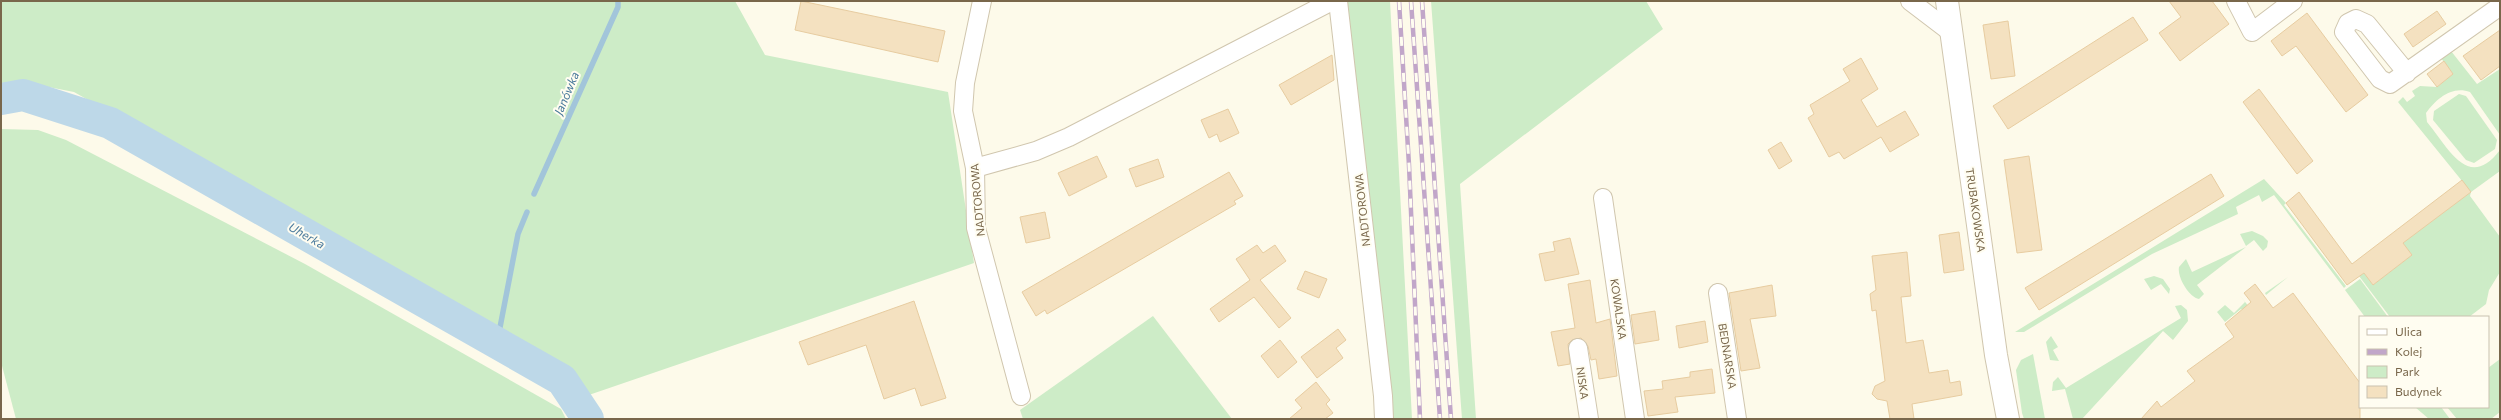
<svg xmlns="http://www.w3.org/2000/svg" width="2501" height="420" font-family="Commissioner,sans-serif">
<rect width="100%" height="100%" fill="#fdfaea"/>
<g fill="#cdecc7">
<polygon points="1,1 735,1 765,55 948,92 974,263 583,397 566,369 74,92 23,82 1,86"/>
<polygon points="1347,1 1390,1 1412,419 1387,419 1387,395 1359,109"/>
<polygon points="1431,1 1646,1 1663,29 1460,184 1476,419 1462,419"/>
<path d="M2451 51 2477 84 2500 69V135L2470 92C2452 85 2436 99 2426 113L2427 122C2448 147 2468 192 2500 150V171L2471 192 2470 196 2500 237V272L2489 290 2486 304 2469 317H2390L2359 276 2364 273 2373 285 2412 255 2403 243 2471 192 2398 102 2403 97 2407 102 2415 96 2412 91 2420 86 2437 87 2453 74 2441 58Z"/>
<polygon points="2459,94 2466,96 2497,140 2495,149 2474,163 2466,160 2433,120 2434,111"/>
<polygon points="1,129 38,130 66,140 305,264 561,409 566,419 16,419 1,362"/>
<polygon points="2264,179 2286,203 2284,205 2346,286 2344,288 2274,195 2262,202 2259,195 2236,207 2238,214 2152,254 2024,332 2015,332"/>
<polygon points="2252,231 2263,236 2268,241 2267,247 2263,251 2254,240 2246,246 2240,234"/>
<path d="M2246 247 2197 285 2204 294 2199 299C2189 297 2177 277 2179 267L2186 259 2192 272Z"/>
<polygon points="2154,276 2163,279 2170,289 2169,294 2161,284 2151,290 2144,279"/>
<polygon points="2288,277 2266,295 2265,293"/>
<polygon points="2360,279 2388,317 2365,317 2345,290"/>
<polygon points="2239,294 2249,307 2244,311 2241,309 2225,322 2217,312 2225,305 2234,313 2245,302"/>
<polygon points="2181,305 2187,310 2188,321 2173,340 2163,331 2082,419 2073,419 2065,389 2052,391 2053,382 2058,377 2066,388 2181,318 2175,306"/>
<polygon points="1153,316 1232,419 1023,419 1020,410"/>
<polygon points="2051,336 2058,347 2053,350 2059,361 2050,360 2046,342"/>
<polygon points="2033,354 2045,419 2024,419 2022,413 2016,370 2021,360"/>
<polygon points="2500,359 2500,412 2491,419 2457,419 2447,407 2488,407 2488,368"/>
<polygon points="2415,407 2441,407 2450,419 2429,419"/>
</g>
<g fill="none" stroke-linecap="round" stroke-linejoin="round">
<g stroke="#a2c5da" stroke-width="5.5">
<polyline points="534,194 618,7 618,1"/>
<polyline points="497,343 518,234 527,212"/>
</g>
<polyline stroke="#bdd8e8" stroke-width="32" points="1,99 23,95 110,123 562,380 588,419"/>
</g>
<g fill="#f4e1c0" stroke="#e7cca0">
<polygon points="801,1 945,31 938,62 795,30"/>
<polygon points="2169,1 2212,1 2229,24 2180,61 2159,33 2181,17"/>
<polygon points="2437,11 2446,24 2413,47 2404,34"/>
<polygon points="2307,13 2368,95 2346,112 2296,46 2282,56 2271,41"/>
<polygon points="2133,17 2148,40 2008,129 1993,106"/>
<polygon points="2008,21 2015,76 1991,79 1983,25"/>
<polygon points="2500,30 2500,66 2481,80 2463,56"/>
<polygon points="1332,55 1334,80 1291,105 1279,85"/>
<polygon points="1861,58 1878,89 1861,100 1877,127 1905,111 1919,135 1890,152 1881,137 1844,159 1839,152 1829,157 1808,118 1814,114 1810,105 1850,81 1843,69"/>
<polygon points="2444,61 2453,74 2437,87 2427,74"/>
<polygon points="2259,89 2313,161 2297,174 2243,102"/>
<polygon points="1228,109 1239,133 1220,142 1217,134 1209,138 1201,120"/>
<polygon points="1781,142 1792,161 1779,169 1768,150"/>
<polygon points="1097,156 1107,177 1069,196 1058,173"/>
<polygon points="2029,156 2042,250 2017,253 2004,160"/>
<polygon points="1158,159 1164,177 1136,187 1129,169"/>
<polygon points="1229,172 1243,196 1234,201 1236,204 1047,314 1045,310 1036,316 1022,292"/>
<polygon points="2211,174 2224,196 2039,310 2025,288"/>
<polygon points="2462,180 2471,192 2403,243 2412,255 2373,285 2364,273 2347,285 2286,203 2299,192 2352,264"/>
<polygon points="1045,212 1050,238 1026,243 1020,217"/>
<polygon points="1959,232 1964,270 1944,273 1939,235"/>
<polygon points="1570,238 1579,274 1545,281 1539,254 1555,251 1553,242"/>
<polygon points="1257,245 1263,253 1275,245 1286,261 1260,280 1291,318 1279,328 1254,297 1219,322 1210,309 1250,280 1236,259"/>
<polygon points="1907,252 1911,296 1901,297 1906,343 1923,340 1929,373 1948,370 1950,383 1960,381 1962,395 1912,404 1914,419 1890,419 1887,401 1877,399 1872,394 1875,386 1885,381 1876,310 1872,311 1870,294 1876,290 1872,256"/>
<polygon points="1305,271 1327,279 1319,298 1297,289"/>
<polygon points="1590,280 1596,323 1610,319 1617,376 1599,379 1596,359 1591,360 1588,346 1581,338 1572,340 1568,344 1570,364 1558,366 1551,332 1575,328 1568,284"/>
<polygon points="2255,284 2273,308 2293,293 2360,383 2360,419 2141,419 2157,401 2161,407 2195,381 2187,371 2234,337 2225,324 2251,302 2244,293"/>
<polygon points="1772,285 1776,316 1750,319 1760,368 1741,371 1729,293"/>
<polygon points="914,301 946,398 921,406 915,388 884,399 866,345 808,365 799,342"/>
<polygon points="1655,311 1659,340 1635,344 1631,315"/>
<polygon points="1705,321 1708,342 1679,348 1676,326"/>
<polygon points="1338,329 1346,340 1336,348 1343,358 1317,378 1301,357"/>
<polygon points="1280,340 1297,362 1278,378 1261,356"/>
<polygon points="1712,369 1715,393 1675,397 1678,412 1648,416 1644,391 1663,389 1662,381 1690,377 1690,372"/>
<polygon points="1316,382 1330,400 1326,404 1333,413 1325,419 1289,419 1302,408 1295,400"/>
</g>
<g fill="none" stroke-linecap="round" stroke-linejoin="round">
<g stroke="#d0c6ae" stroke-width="20">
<g id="minor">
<polyline points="982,1 965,83 963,111 975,168 976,228 1021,396"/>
<polyline points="1338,1 1383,396 1384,419"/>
<polyline points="1910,1 1952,33"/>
<polyline points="2236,1 2252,32 2293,1"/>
<polyline points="2407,73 2367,24 2356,19 2348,23 2344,32 2380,79 2390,84 2496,9"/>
<polyline points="975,168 1036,151 1069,137 1332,1"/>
<polyline points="1603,198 1635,419"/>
<polyline points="1718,293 1737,419"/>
<polyline points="1578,348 1589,419"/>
</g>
</g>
<g stroke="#d0c6ae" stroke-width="24">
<polyline id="tertiary" points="1947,1 1996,355 2008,419"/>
</g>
<use href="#minor" stroke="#fff" stroke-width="18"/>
<use href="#tertiary" stroke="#fff" stroke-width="22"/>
<g stroke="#c1a6c9" stroke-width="4.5">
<g id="rail">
<polyline points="1399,1 1409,165 1420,419"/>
<polyline points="1411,1 1440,419"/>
<polyline points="1422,1 1451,419"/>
</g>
</g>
<use href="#rail" stroke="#fffdf1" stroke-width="3" stroke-dasharray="9" stroke-linecap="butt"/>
</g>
<g text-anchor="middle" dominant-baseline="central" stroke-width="4" stroke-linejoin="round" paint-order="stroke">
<g font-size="11" fill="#79674b" stroke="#fffdf1">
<text transform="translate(977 200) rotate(-95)">NADTOROWA</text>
<text transform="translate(1362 210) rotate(-96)">NADTOROWA</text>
<text transform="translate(1976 210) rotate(82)">TRUBAKOWSKA</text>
<text transform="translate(1619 309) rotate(82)">KOWALSKA</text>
<text transform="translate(1728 356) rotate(81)">BEDNARSKA</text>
<text transform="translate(1583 383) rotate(82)">NISKA</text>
</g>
<g font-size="12" font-style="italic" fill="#4a7a9c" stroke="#fffdf1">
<text transform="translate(566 93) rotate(-67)">Janówka</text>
<text transform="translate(307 235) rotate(30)">Uherka</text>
</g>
</g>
<rect width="2501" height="420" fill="none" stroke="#79674b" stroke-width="4"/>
<rect x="2359" y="316" width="130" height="92" fill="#fffdf1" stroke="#c9c1af"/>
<rect x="2367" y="329" width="20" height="6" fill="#ffffff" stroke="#c9c1af"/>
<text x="2395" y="336" font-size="12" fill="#79674b">Ulica</text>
<rect x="2367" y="349" width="20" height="6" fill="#c1a6c9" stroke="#c9c1af"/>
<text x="2395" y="356" font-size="12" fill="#79674b">Kolej</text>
<rect x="2367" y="366" width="20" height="12" fill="#cdecc7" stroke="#c9c1af"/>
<text x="2395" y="376" font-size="12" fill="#79674b">Park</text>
<rect x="2367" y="386" width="20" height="12" fill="#f4e1c0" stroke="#c9c1af"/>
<text x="2395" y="396" font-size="12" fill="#79674b">Budynek</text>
</svg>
